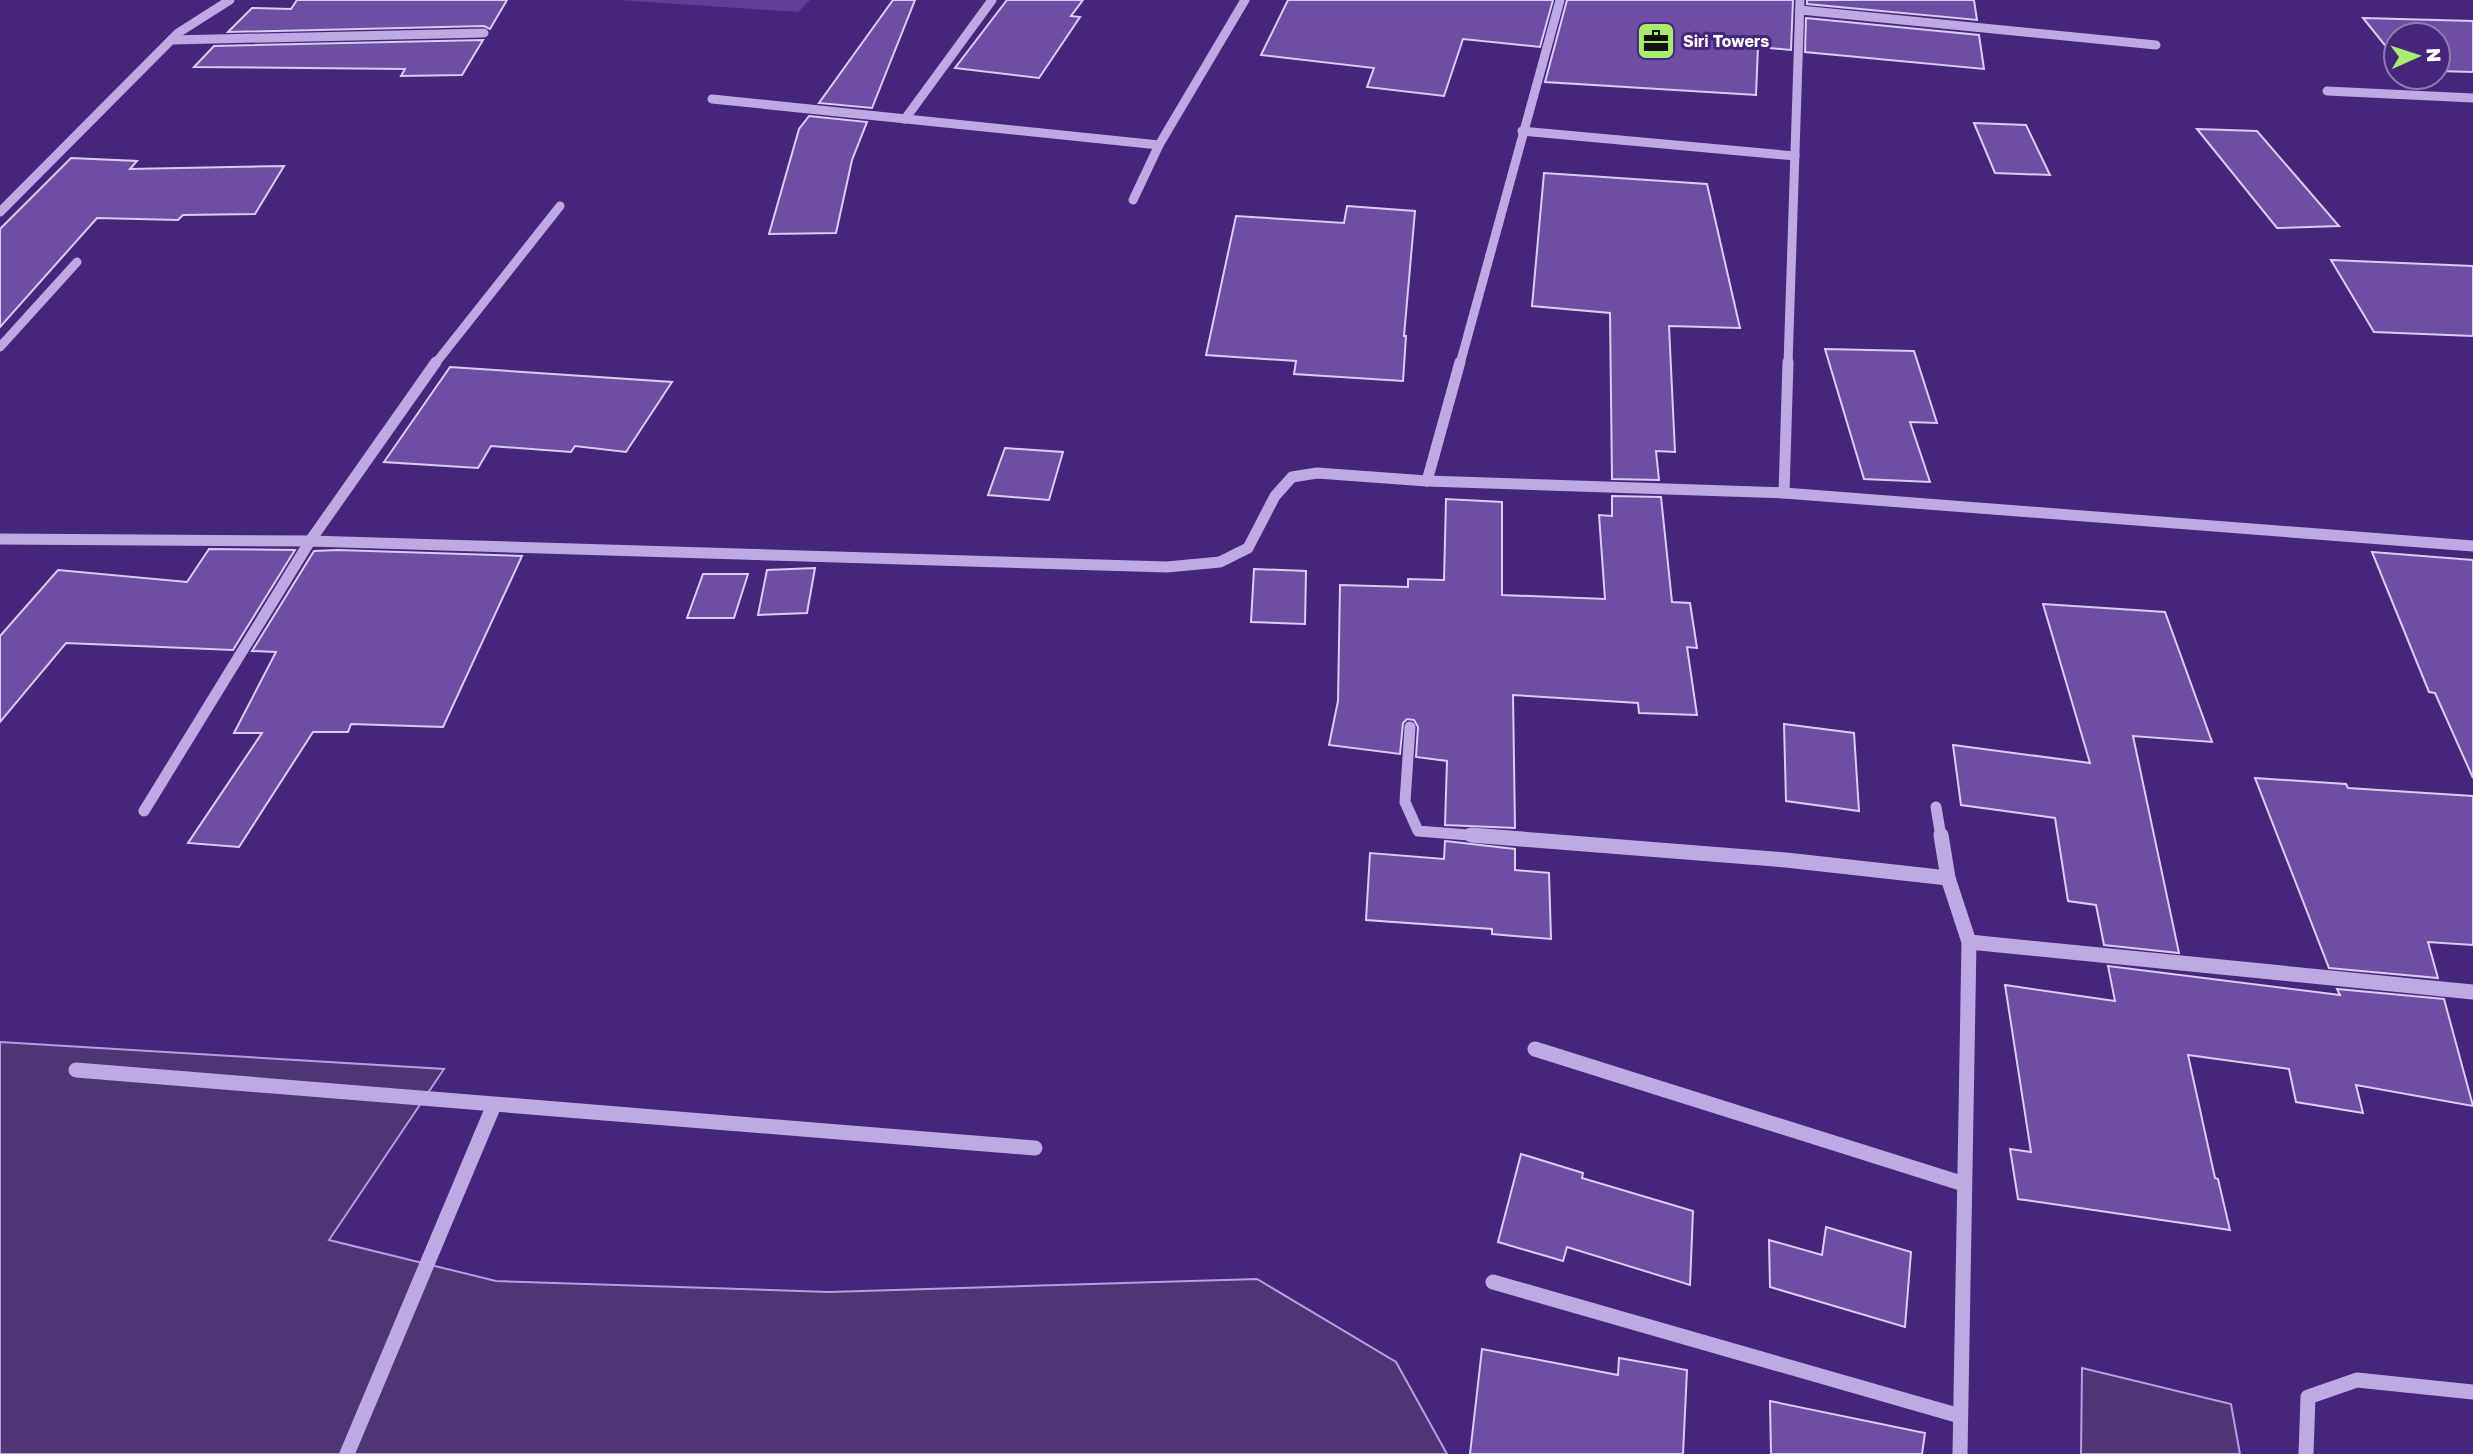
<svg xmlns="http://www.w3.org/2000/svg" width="2473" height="1454" font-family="'Golos Text',sans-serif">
<rect width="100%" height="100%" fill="#45267a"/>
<polygon fill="#5f3d99" points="617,0 810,0 798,12"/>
<g fill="#4e3675" stroke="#b69ee4" stroke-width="2">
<polygon points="0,1042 444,1069 329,1240 496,1281 829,1292 1257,1279 1396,1362 1447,1454 0,1454"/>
<polygon points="2082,1368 2231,1404 2240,1454 2081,1454"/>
</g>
<g fill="#6d4ea3" stroke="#daccf3" stroke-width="2">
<polygon points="297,0 507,0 490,29 484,26 228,32 252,8 291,9"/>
<polygon points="893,0 915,0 872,108 819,103"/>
<polygon points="1007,0 1083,0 1071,16 1080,17 1039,78 955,68"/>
<polygon points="1288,0 1553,0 1540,47 1463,39 1444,96 1367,87 1374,68 1261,55"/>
<polygon points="1567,0 1793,0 1791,50 1758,47 1756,95 1545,82"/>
<polygon points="1807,0 1974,0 1977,20 1807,4"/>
<polygon points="1806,18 1979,35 1984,69 1805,52"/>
<polygon points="2363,18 2473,21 2473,72 2438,71 2438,35 2396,35 2396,59"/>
<polygon points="483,40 462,75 401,76 405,69 194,67 214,46"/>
<polygon points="809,116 867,122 852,160 836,233 769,234 799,129"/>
<polygon points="1974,123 2026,125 2050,175 1995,173"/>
<polygon points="2197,129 2257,131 2339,226 2277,228"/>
<polygon points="71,158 137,161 130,169 284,166 255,214 183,215 178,220 97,218 0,327 0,229"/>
<polygon points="1544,173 1707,184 1740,328 1669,326 1675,452 1656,451 1659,480 1612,479 1610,313 1532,306"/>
<polygon points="1347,206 1415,211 1404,336 1406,336 1403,381 1294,374 1296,361 1206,355 1236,216 1344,223"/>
<polygon points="2331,260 2473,266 2473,336 2374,332"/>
<polygon points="1825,349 1914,351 1937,423 1910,422 1930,482 1864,479"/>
<polygon points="450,367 672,382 626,452 575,446 571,452 491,446 478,468 384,462"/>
<polygon points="1005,448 1063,452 1049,500 988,495"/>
<polygon points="1612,496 1661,497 1672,602 1690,603 1697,648 1687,647 1697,715 1639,713 1638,703 1513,695 1515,828 1445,825 1447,761 1416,757 1418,727 1414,720 1407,719 1403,723 1400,754 1329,745 1338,701 1340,585 1408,587 1408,579 1444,580 1446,499 1502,502 1502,595 1605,599 1599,515 1612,516"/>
<polygon points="209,549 295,550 233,650 66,643 0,722 0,636 58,570 187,582"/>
<polygon points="338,550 522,556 443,727 351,724 348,732 313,732 239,847 188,843 262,733 234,733 276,652 252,651 314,551"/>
<polygon points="2372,552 2473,560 2473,778 2435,693 2429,692"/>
<polygon points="815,568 807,613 758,615 767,570"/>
<polygon points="1254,569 1306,571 1305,624 1251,622"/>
<polygon points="703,574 748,574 734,618 687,618"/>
<polygon points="2043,604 2165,612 2212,742 2133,736 2179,953 2104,945 2096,905 2068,901 2055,818 1961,805 1953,745 2090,763"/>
<polygon points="1784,724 1854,733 1859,811 1786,801"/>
<polygon points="2255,778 2346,784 2348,788 2473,796 2473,945 2428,942 2438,978 2329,968"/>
<polygon points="1445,841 1515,849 1515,870 1549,873 1551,939 1492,934 1492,929 1366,920 1370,853 1444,859"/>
<polygon points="2108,966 2340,995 2337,989 2444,999 2473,1106 2356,1085 2363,1113 2296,1102 2289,1069 2188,1055 2215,1178 2218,1179 2230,1230 2018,1199 2010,1149 2031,1152 2005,985 2115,1001"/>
<polygon points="1521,1154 1583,1173 1582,1178 1693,1211 1690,1285 1567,1247 1563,1261 1498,1242"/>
<polygon points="1826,1227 1911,1252 1905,1327 1770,1287 1769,1240 1822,1255"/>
<polygon points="1482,1349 1618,1375 1619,1358 1687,1370 1683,1454 1470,1454"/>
<polygon points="1770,1401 1925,1433 1922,1454 1771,1454"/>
</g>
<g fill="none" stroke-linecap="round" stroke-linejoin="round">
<g stroke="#bea9e4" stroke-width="9">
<polyline points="1800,10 2156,45"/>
<polyline points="171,40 484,33"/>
<polyline points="2327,91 2473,98"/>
<polyline points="712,99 1159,145"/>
<polyline points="905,119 992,0"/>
<polyline points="1522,131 1795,156"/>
<polyline points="1133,200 1159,145 1245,0"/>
<polyline points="0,212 178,33 230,0"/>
<polyline points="0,347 77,262"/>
<polyline points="435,364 560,206"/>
<polyline points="1460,364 1560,0"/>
<polyline points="1788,364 1800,0"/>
</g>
<g stroke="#bea9e4" stroke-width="11">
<polyline points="1427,481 1460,362"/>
<polyline points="1784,493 1788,362"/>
<polyline points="0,539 310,541 1167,567 1220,562 1248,548 1275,496 1292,477 1317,473 1427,481 1784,493 2473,546"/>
<polyline points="1410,727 1405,802 1418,831 1493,837"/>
<polyline points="1936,807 1941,837"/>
<polyline points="144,811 310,541 436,362"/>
</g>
<g stroke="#bea9e4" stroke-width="15">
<polyline points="1471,835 1786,860 1948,878"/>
<polyline points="1941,835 1948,878 1969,942 1960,1454"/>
<polyline points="1969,942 2473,992"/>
<polyline points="1535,1049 1964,1184"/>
<polyline points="76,1070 1035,1148"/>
<polyline points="1493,1282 1960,1416"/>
<polyline points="347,1454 494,1105"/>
<polyline points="2306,1454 2308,1397 2357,1380 2473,1392"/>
</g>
</g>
<defs>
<g id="office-square" transform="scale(2.0125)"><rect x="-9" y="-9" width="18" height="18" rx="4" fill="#aaec6f" stroke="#45267a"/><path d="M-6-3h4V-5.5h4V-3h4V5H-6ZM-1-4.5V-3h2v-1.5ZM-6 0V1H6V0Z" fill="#111"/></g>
</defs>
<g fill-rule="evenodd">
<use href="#office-square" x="1656" y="41"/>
</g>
<g text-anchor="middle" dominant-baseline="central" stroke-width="6" stroke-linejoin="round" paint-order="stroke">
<g font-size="16" font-weight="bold" fill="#fff" stroke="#45267a" text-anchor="start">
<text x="1683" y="41">Siri Towers</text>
</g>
</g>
<g transform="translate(2417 56) rotate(87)"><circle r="33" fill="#45267a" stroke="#8f7daf" stroke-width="2"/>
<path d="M0-5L12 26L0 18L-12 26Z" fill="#aaec6f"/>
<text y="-10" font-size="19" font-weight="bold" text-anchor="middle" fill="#ffffff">N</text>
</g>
</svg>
